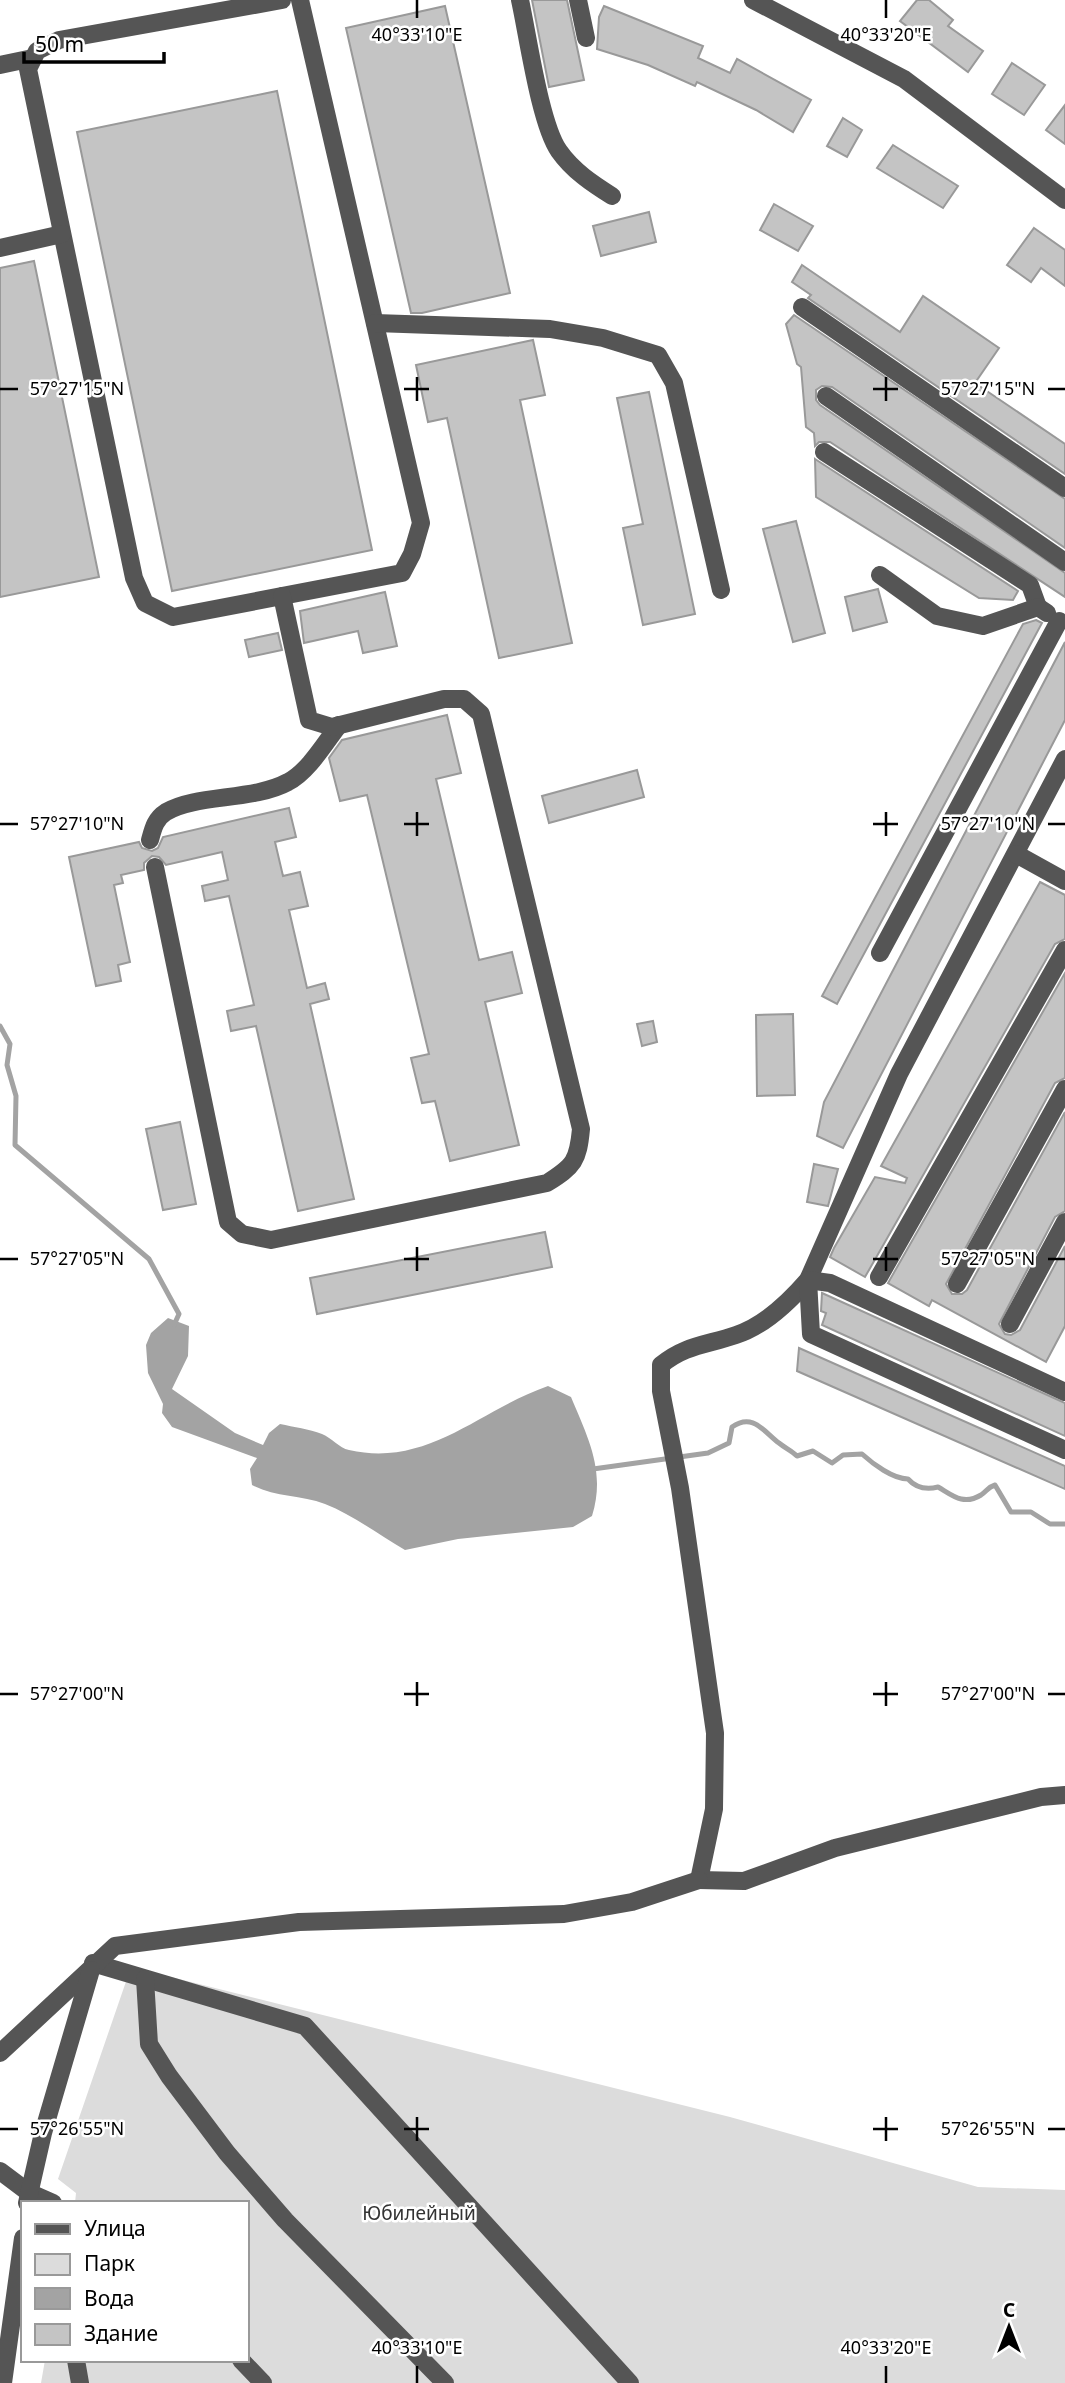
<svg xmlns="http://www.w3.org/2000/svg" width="1065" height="2383" font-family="'Noto Sans',sans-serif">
<rect width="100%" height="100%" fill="#fff"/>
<polygon fill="#dcdcdc" points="131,1967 730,2117 978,2187 1065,2190 1065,2383 41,2383 45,2360 247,2360 247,2203 75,2203 76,2193 58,2179"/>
<path fill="#a3a3a3" d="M168 1318 189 1326 188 1356 172 1389 235 1433 263 1445 269 1433 280 1424C294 1427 309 1429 322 1434 332 1438 339 1448 349 1450 428 1468 479 1410 548 1386L571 1397C588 1438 606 1471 592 1516L573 1527 458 1539 405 1550C379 1535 353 1515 325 1504 301 1495 274 1497 252 1485L250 1469 257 1458 172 1427 162 1413 163 1404 148 1373 146 1345 151 1333Z"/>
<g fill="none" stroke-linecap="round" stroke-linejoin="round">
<g stroke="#a3a3a3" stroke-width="5">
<polyline points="0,1026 10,1044 7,1065 16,1096 15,1145 149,1259 179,1314 174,1325"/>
<path d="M593 1469 708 1453 729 1443 732 1427C753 1412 764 1432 779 1443 785 1448 792 1451 797 1456L813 1451 832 1463 843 1455 862 1454C873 1464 893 1479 908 1479 916 1488 926 1490 938 1487 952 1495 963 1506 981 1495 987 1491 988 1487 995 1485L1011 1512H1031L1050 1524H1065"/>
</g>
</g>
<g fill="#c4c4c4" stroke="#999" stroke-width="2">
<polygon points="532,0 567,0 584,80 549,87"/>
<polygon points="917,0 929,0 953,20 948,26 983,51 968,72 900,21"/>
<polygon points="445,6 510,293 422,313 411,313 346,28"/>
<polygon points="604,6 703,46 698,58 730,73 737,59 811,100 793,132 756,110 697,82 695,86 648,65 597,49 599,17"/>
<polygon points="1012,63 1045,85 1024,115 992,94"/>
<polygon points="277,91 372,550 172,591 77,132"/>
<polygon points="1065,105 1065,144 1046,130"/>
<polygon points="843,118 862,130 847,157 827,146"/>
<polygon points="893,145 958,186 943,208 877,168"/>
<polygon points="774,204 813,226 798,251 760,230"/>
<polygon points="649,212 656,242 601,256 593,226"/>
<polygon points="1034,228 1065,250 1065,286 1041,268 1031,282 1007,265"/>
<polygon points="34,261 99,577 0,597 0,268"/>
<polygon points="802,265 900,332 923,296 999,348 975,383 1065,444 1065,474 808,298 811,295 792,282"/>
<polygon points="794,315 1065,499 1065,548 832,387 822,386 816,390 816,400 820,405 1065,573 1065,597 830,442 819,442 815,446 814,433 806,427 801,367 797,364 786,324"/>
<polygon points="533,340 545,395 520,400 572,643 499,658 447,418 428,422 416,365"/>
<polygon points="649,392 695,614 643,625 623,528 643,524 617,398"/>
<polygon points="815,459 1018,591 1013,600 979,598 816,497"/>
<polygon points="796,521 825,633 793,642 763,529"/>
<polygon points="878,589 887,622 853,631 845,597"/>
<polygon points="385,592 397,646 363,653 358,631 304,643 300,611"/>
<polygon points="1036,620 1042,623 837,1004 822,996 1023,624"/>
<polygon points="278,633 282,650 249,657 245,640"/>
<polygon points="1065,642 1065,720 843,1148 817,1136 824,1102"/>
<polygon points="447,715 461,773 436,779 479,960 512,952 522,993 485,1002 519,1145 450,1161 435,1101 422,1103 411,1058 429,1054 367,795 340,801 329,758 342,740"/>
<polygon points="637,770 644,797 549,823 542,796"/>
<polygon points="289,808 296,837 275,842 283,876 300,872 308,906 289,910 307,988 325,983 329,999 310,1004 354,1199 298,1211 256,1026 231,1031 227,1011 254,1005 229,896 205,901 202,886 228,880 222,852 166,865 159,857 152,856 144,863 144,870 121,875 123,883 114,885 130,962 118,965 121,981 96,986 69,857 139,842 142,848 152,851 158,848 163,837"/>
<polygon points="1040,882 1065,895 1065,939 1055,944 865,1277 830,1257 834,1248 875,1177 905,1183 907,1178 881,1166"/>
<polygon points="1065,973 1065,1078 1055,1083 946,1284 952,1294 962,1294 967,1290 1065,1112 1065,1211 1055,1217 999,1324 1005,1334 1011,1335 1020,1330 1065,1246 1065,1326 1046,1362 932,1300 929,1306 888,1283"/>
<polygon points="793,1014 795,1095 757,1096 756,1015"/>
<polygon points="653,1021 657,1042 642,1046 637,1024"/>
<polygon points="180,1122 196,1204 163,1210 146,1129"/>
<polygon points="814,1164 838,1169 828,1206 807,1202"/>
<polygon points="545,1232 552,1267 317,1314 310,1278"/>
<polygon points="822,1293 1065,1403 1065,1436 822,1325 826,1313 821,1311"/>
<polygon points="799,1348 1065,1466 1065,1489 797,1371"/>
</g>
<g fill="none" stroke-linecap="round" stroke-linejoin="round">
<g stroke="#555" stroke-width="18">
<polyline points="282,0 59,40 37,51 28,69 134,578 145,603 173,617 402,573 412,554 421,523 300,0"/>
<path d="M520 0C528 36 540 124 559 151 573 171 593 184 612 196"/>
<polyline points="578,0 586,38"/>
<polyline points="753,0 904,79 1065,200"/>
<polyline points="0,65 33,58"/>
<polyline points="0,248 62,234"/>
<polyline points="802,307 1065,488"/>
<polyline points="375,323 550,329 603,338 658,355 674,383 721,590"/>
<polyline points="826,396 1065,562"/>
<polyline points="824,452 1030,585 1038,607"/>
<polyline points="880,575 937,616 983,626 1038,607 1047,613"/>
<path d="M1065 759 899 1074 808 1280C789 1302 764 1326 736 1335 707 1345 685 1345 661 1365V1391L680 1488 715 1733 714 1809 699 1880 744 1881 835 1848 1041 1797 1065 1795"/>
<path d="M150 840C153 829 155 819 166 812 196 794 253 801 288 782 308 772 325 743 339 725"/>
<polyline points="1016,854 1065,881"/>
<path d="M155 867 228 1222 242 1234 271 1240 547 1183C574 1166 578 1161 581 1129L481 714 464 699H444L332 727 309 720 282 596"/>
<polyline points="880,953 1059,621"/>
<polyline points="879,1277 1065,950"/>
<polyline points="957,1284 1065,1089"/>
<polyline points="1010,1324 1065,1222"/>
<polyline points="1065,1392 830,1283 808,1280 811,1334 1065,1450"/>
<polyline points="93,1963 305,2026 630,2383"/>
<polyline points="145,1979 149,2044 169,2076 227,2153 285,2220 445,2383"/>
<polyline points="0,2053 115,1946 299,1922 564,1914 632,1902 699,1880"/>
<polyline points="0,2171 28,2192 53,2203"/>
<polyline points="27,2203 43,2133 91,1970"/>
<polyline points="76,2360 80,2383"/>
<polyline points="241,2360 263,2383"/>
<polyline points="3,2383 23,2238"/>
</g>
</g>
<path fill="none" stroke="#000" stroke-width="2.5" d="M417 0V18M886 0V18M417 377V401M886 377V401M0 389H18M404 389H429M873 389H898M1048 389H1065M417 812V836M886 812V836M0 824H18M404 824H429M873 824H898M1048 824H1065M417 1247V1271M886 1247V1271M0 1259H18M404 1259H429M873 1259H898M1048 1259H1065M417 1682V1706M886 1682V1706M0 1694H18M404 1694H429M873 1694H898M1048 1694H1065M417 2117V2141M886 2117V2141M0 2129H18M404 2129H429M873 2129H898M1048 2129H1065M417 2366V2383M886 2366V2383"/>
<g text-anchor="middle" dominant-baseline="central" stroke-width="5" stroke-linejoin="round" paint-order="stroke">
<g font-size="19" fill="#333" stroke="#fff">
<text x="419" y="2213">Юбилейный</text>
</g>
</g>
<g font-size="18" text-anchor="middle" fill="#000" stroke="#fff" stroke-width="5" stroke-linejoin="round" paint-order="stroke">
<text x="417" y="41">40°33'10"E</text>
<text x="886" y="41">40°33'20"E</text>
<text x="77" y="395">57°27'15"N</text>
<text x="988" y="395">57°27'15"N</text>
<text x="77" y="830">57°27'10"N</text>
<text x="988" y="830">57°27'10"N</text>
<text x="77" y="1265">57°27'05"N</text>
<text x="988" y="1265">57°27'05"N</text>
<text x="77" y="1700">57°27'00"N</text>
<text x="988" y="1700">57°27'00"N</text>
<text x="77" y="2135">57°26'55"N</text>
<text x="988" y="2135">57°26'55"N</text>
<text x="417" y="2354">40°33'10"E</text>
<text x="886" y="2354">40°33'20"E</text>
</g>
<rect x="21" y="2201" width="228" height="161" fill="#ffffff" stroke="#999999" stroke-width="2"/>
<rect x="35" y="2224" width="35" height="10" fill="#555555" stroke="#999999" stroke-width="2"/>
<text x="84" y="2236" font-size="21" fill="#000000">Улица</text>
<rect x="35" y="2254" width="35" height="21" fill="#dcdcdc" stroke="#999999" stroke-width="2"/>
<text x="84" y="2271" font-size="21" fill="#000000">Парк</text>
<rect x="35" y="2288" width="35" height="21" fill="#a3a3a3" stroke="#999999" stroke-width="2"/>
<text x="84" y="2306" font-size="21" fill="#000000">Вода</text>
<rect x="35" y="2324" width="35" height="21" fill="#c4c4c4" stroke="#999999" stroke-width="2"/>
<text x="84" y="2341" font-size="21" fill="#000000">Здание</text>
<g transform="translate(1009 2327)" stroke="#ffffff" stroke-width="5" paint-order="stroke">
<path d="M0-5L12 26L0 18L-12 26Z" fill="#000000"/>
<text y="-10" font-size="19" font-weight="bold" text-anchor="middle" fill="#000000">С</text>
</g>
<path d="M24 52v10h140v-10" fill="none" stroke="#000000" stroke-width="3.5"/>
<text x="35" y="52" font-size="21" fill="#000000" stroke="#ffffff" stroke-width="5" paint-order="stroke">50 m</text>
</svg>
